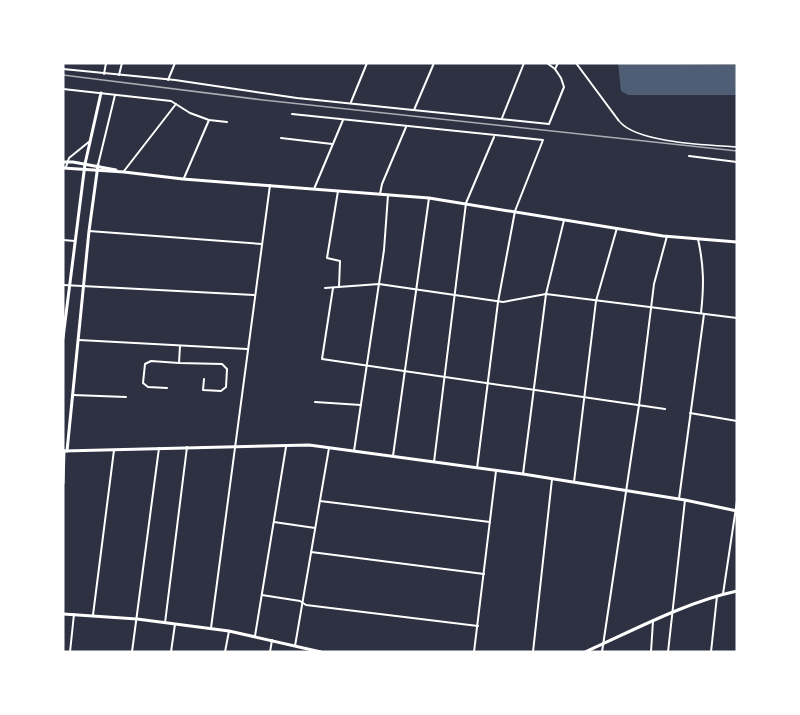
<svg xmlns="http://www.w3.org/2000/svg" width="800" height="715" font-family="Signika,sans-serif">
<rect width="100%" height="100%" fill="#2d3142"/>
<polygon fill="#4f5d75" points="618,63 737,65 737,95 628,95 621,91"/>
<g fill="none" stroke-linecap="round" stroke-linejoin="round">
<path stroke="#fff" stroke-width="1.5" d="M620 122C638 143 709 145 737 147"/>
<g stroke="#fff" stroke-width="2">
<polyline points="547,63 555,69"/>
<polyline points="576,63 619,121"/>
<polyline points="63,69 175,80 297,98 549,124 564,87 561,78 555,69 558,63"/>
<polyline points="104,74 106,63"/>
<polyline points="119,75 122,63"/>
<polyline points="168,80 175,63"/>
<polyline points="63,89 171,101 190,113 209,120 227,122"/>
<polyline points="351,102 367,63"/>
<polyline points="414,110 434,63"/>
<polyline points="292,114 543,140 515,211 498,302 477,468"/>
<polyline points="502,118 524,63"/>
<polyline points="281,138 332,144"/>
<polyline points="689,156 737,162"/>
<polyline points="98,165 115,95"/>
<polyline points="66,167 69,158 90,141"/>
<polyline points="124,171 176,104"/>
<polyline points="184,178 209,120"/>
<polyline points="314,189 343,120"/>
<polyline points="338,191 327,258 340,261 339,287"/>
<polyline points="380,194 382,184 406,127"/>
<polyline points="89,231 262,244"/>
<path d="M698 239C704 266 704 286 701 313"/>
<polyline points="63,240 75,241"/>
<polyline points="63,285 254,295"/>
<polyline points="325,288 379,284 503,302 546,294 737,318"/>
<polyline points="333,288 322,359 665,409"/>
<polyline points="79,340 247,349"/>
<polyline points="180,346 179,363 222,364 227,369 226,387 221,391 203,390 204,379"/>
<polyline points="167,388 148,387 143,383 145,364 151,361 179,363"/>
<polyline points="73,395 126,397"/>
<polyline points="315,402 361,405"/>
<polyline points="690,413 737,421"/>
<polyline points="354,451 384,250 388,195"/>
<polyline points="393,456 429,198"/>
<polyline points="434,462 466,203 494,137"/>
<polyline points="523,474 546,294 564,220"/>
<polyline points="574,482 596,301 617,228"/>
<polyline points="679,499 704,314"/>
<polyline points="320,501 490,522"/>
<polyline points="274,522 315,528"/>
<polyline points="311,552 484,574"/>
<polyline points="723,594 737,501"/>
<polyline points="262,595 300,601 306,605 478,626"/>
<polyline points="93,615 114,450"/>
<polyline points="165,623 187,447"/>
<polyline points="211,628 270,185"/>
<polyline points="255,636 286,447"/>
<polyline points="295,646 329,448"/>
<polyline points="70,652 74,614"/>
<polyline points="132,652 159,448"/>
<polyline points="171,652 175,624"/>
<polyline points="225,652 229,631"/>
<polyline points="270,652 272,640"/>
<polyline points="474,652 496,471"/>
<polyline points="533,652 552,479"/>
<polyline points="602,652 639,405 654,284 667,236"/>
<polyline points="651,652 653,621"/>
<polyline points="668,652 685,500"/>
<polyline points="711,652 717,596"/>
</g>
<g stroke="#fff" stroke-width="3">
<polyline points="63,162 73,162 116,170"/>
<polyline points="63,168 124,172 183,179 429,198 663,236 737,242"/>
<polyline points="63,338 85,164 101,93"/>
<polyline points="63,451 309,445 523,474 685,500 737,511"/>
<polyline points="67,451 89,231 98,165"/>
<polyline points="63,483 64,451"/>
<polyline points="63,614 137,619 229,631 321,652"/>
<path d="M585 652C632 631 686 602 737 591"/>
</g>
<polyline stroke="#abadb3" stroke-width="1.5" points="63,75 263,100 737,151"/>
</g>
<rect width="800" height="715" fill="none" stroke="#ffffff" stroke-width="129"/>
</svg>
